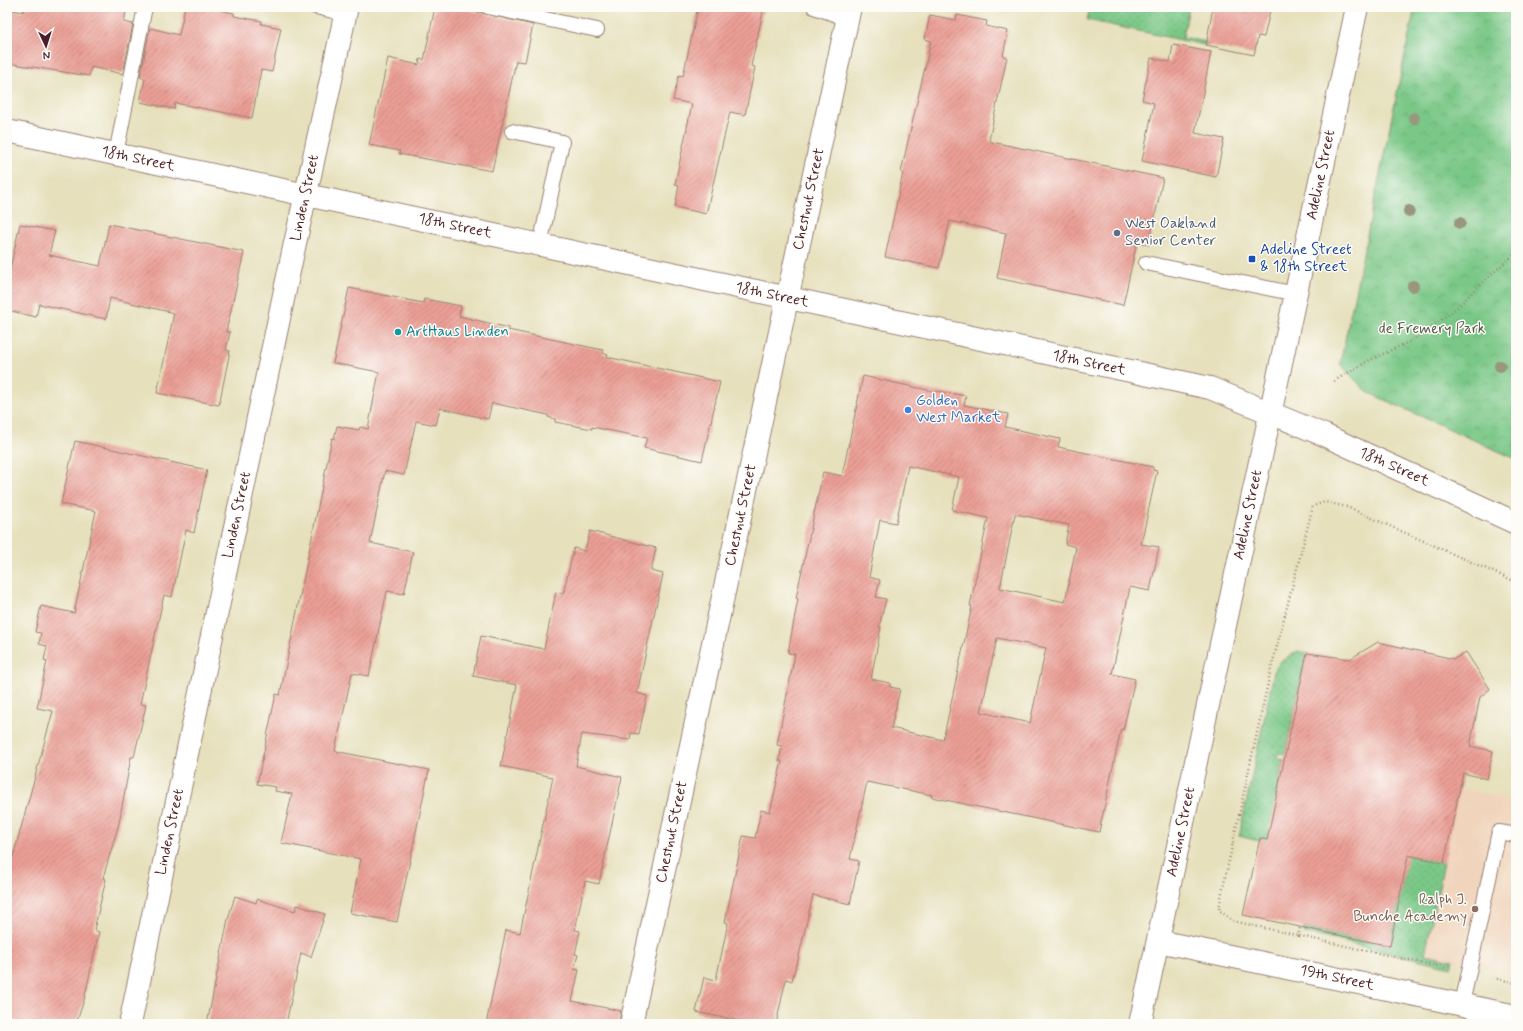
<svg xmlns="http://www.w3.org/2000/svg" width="1523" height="1031" font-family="Mynerve,sans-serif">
<defs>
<pattern id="grass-dots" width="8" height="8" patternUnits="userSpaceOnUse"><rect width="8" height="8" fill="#7ac887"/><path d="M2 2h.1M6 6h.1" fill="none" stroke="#6bab75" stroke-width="1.8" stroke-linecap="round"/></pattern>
<pattern id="park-crowns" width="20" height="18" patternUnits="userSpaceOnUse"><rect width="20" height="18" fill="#7ac887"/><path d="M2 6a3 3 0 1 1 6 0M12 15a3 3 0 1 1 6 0" fill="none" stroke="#6bab75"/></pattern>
<pattern id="building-hatch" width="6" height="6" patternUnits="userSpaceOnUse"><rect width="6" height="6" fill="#eb9f95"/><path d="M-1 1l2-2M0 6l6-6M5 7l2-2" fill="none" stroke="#c0817a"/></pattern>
</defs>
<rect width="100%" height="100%" fill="#fdfcf7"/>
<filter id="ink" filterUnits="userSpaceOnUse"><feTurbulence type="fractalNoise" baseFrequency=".025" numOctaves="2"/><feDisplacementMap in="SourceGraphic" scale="8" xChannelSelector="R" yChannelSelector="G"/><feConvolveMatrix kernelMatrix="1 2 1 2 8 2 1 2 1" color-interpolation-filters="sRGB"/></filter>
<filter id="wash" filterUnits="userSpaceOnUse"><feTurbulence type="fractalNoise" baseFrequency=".012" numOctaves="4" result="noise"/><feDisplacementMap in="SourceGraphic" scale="16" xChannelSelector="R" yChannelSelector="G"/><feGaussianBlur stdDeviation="0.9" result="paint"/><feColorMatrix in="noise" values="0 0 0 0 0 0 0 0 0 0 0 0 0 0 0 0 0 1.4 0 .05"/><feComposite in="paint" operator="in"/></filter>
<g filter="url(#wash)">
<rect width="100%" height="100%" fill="#e6e0bc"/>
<polygon fill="#f0d5bc" points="1460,788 1516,800 1516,974 1425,954"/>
<g fill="url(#grass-dots)" stroke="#627459">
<polygon points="1090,7 1189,7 1183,37 1206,42 1206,45 1209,46 1087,20"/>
<polygon points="1298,651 1307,653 1285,754 1278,753 1277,758 1284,760 1276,796 1379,820 1373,848 1444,863 1425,954 1453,960 1451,967 1304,933 1304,928 1390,946 1405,870 1260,839 1259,841 1239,836 1274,672 1280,662"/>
</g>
<polygon fill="url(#park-crowns)" stroke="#627459" points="1415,7 1516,7 1516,459 1367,392 1340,364"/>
<g id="blocks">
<g fill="url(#building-hatch)" fill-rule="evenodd">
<polygon points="24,7 127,7 124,22 133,24 123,74 91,67 89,76 7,63 7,9 23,12"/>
<polygon points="185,7 202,7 234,13 234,16 262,21 261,24 281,28 272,72 261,70 252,118 175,103 174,109 140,102 145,79 140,77 150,28 179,35"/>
<polygon points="435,7 456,7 533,25 525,62 516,61 492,171 399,154 400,151 369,145 388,58 419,65 420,59 424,60"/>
<polygon points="698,7 764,7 751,66 755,67 745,115 730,112 706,214 675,207 679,185 675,184 692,104 673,100 679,75 683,76"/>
<polygon points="1213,7 1267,7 1266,11 1270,11 1264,37 1258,36 1254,55 1206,45"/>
<polygon points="930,15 956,20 957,15 987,21 986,26 1008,31 1003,56 1007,57 989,140 992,142 1163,178 1149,245 1137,242 1123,305 997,278 1006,233 950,221 939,268 885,257 903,173 901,172 931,41 925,39"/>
<polygon points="1173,45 1211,52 1195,133 1224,139 1216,177 1142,161 1154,103 1142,100 1151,58 1170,62"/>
<polygon points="20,224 55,231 49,255 100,266 109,224 244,252 226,332 230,332 226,350 230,351 219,405 157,393 174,313 110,298 106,319 39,304 36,317 7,310 7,283"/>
<polygon points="349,288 423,303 424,299 461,306 459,316 509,328 508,330 603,350 603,353 608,355 607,357 720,382 702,461 644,448 647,438 592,427 592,429 555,422 555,419 548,417 548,415 492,403 488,419 440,408 436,425 416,421 404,475 385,471 370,543 413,552 404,594 387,591 369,676 352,673 335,751 429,770 397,922 350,913 361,859 281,843 292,794 275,791 276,787 257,784 276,694 280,695 332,438 334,439 337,426 359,430 360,427 368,429 379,372 333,363"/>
<path d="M863 376 937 392 938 391 966 396 964 405 1008 414 1005 427 1060 439 1058 447 1153 467V470L1157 471 1141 544 1159 547 1150 591 1130 587 1112 674 1135 679 1123 730 1121 729 1099 832 931 797 932 795 867 782 850 859 859 861 850 904 813 895 797 964H796L792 981 786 979 776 1024H753L696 1012 704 977 716 980 728 923 725 922 743 836 755 838 761 810 770 812 782 761H779L782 746 777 745 795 654 788 653 798 599 796 598 823 472 842 476ZM908 466 959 477 952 510 988 518 970 606H972L943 740 891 728 900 689 890 687V683L871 679 881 627H879L886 599 876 597 880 580 869 577 880 520 896 523ZM1015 514 1069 525 1065 544 1076 547 1065 602 1000 588ZM997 638 1046 648 1030 723 981 712Z"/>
<polygon points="75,441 207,470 194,533 186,530 172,597 164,595 140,704 146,705 134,757 131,757 119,823 103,878 106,879 94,930 99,932 84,1000 76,1024 7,1024 7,856 13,857 53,711 37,708 47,661 44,660 47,646 39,644 41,633 35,632 41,606 74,613 96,511 61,504"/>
<polygon points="590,531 656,548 651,571 663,574 637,693 647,696 639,734 631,733 630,740 582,734 576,766 622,777 599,884 585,881 575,930 580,931 575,954 578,955 574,969 579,970 572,1001 621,1011 619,1024 486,1024 506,930 520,933 553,777 501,766 517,685 473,676 481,636 544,649 556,592 563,594 574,548 585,551"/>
<polygon points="1378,642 1454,659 1466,652 1490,689 1480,697 1470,746 1493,751 1487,779 1463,773 1444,863 1408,855 1390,946 1243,915 1260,838 1267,840 1307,653 1350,659"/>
<polygon points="235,896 256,903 257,899 295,911 297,905 325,914 311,957 301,953 286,1024 207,1024 228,919"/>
</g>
</g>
</g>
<g filter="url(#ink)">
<use href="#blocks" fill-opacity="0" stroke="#988074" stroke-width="1"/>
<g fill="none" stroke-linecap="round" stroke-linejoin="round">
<g stroke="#988074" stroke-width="16">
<g id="lane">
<polyline points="316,7 346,14"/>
<polyline points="488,7 597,30"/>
<polyline points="814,7 848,19"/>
<polyline points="512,131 562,142 540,245"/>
<polyline points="116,154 145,7"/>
<polyline points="1146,263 1296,294"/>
<polyline points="1462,1004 1499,832 1516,835"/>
</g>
</g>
<g stroke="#988074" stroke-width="24">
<g id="street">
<polyline points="1158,941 1516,1016"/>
<polyline points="130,1024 292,257 347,7"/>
<polyline points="631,1024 850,7"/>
</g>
</g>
<g stroke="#988074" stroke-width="24">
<g id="secondary">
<polyline points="7,131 1210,388 1324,435 1516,523"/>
<polyline points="1140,1024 1357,7"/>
</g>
</g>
<g stroke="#988074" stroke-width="2.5" stroke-dasharray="1 3" stroke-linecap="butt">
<polyline points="1334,381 1368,361 1413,340 1452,312 1494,272 1516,253"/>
<polyline points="1298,937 1300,927"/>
<polyline points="1445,968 1233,921 1219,910 1221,897 1271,669 1313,506 1325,502 1347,507 1516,582"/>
<polyline points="1493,978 1516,983"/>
</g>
<use href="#lane" stroke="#fff" stroke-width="14"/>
<use href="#street" stroke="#fff" stroke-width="22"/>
<use href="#secondary" stroke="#fff" stroke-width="22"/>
</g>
<g fill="#9a967e">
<circle cx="1414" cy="118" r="6"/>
<circle cx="1409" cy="211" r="6"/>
<circle cx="1460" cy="223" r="6"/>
<circle cx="1413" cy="286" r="6"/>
<circle cx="1500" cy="366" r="6"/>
</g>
</g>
<circle fill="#5c6f8a" stroke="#fdfcf7" stroke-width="1.5" cx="1117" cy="233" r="4"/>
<rect fill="#1a4fb4" stroke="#fdfcf7" stroke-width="1.5" x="1248" y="255" width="8" height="8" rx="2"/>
<circle fill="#0f9aa8" stroke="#fdfcf7" stroke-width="1.5" cx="398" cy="332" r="4"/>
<circle fill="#3f7fe0" stroke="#fdfcf7" stroke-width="1.5" cx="908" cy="410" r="4"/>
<circle fill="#8d6e63" stroke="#fdfcf7" stroke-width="1.5" cx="1475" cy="909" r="4"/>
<g text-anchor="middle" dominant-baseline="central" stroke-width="3" stroke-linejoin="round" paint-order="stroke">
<g font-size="15" fill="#4a1f2b" stroke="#fdfcf7">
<text transform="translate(138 159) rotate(12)">18th Street</text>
<text transform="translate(1321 175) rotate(-78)">Adeline Street</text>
<text transform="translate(305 198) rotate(-78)">Linden Street</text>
<text transform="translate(809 199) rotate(-78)">Chestnut Street</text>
<text transform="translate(455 226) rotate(12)">18th Street</text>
<text transform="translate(772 295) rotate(12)">18th Street</text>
<text transform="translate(1089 363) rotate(12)">18th Street</text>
<text transform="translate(1394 467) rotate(24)">18th Street</text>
<text transform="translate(237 515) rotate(-78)">Linden Street</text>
<text transform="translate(741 515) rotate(-78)">Chestnut Street</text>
<text transform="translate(1248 515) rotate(-78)">Adeline Street</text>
<text transform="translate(170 832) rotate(-78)">Linden Street</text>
<text transform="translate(672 832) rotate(-78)">Chestnut Street</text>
<text transform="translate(1181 832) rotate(-78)">Adeline Street</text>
<text transform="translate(1337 978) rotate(12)">19th Street</text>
</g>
<g font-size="15" fill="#4e5e75" stroke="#fdfcf7" text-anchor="start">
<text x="1125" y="224">West Oakland<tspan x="1125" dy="17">Senior Center</tspan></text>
</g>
<g font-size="15" fill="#164399" stroke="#fdfcf7" text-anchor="start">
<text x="1260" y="250">Adeline Street<tspan x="1260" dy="17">&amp; 18th Street</tspan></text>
</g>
<g font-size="15" fill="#5b5a4b" stroke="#fdfcf7">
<text x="1432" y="329">de Fremery Park</text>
</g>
<g font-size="15" fill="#0d838f" stroke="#fdfcf7" text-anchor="start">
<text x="406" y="332">ArtHaus Linden</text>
</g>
<g font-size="15" fill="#366cbe" stroke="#fdfcf7" text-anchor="start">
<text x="916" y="401">Golden<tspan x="916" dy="17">West Market</tspan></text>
</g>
<g font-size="15" fill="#785e54" stroke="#fdfcf7" text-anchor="end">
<text x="1467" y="900">Ralph J.<tspan x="1467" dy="17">Bunche Academy</tspan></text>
</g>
</g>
<rect width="1523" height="1031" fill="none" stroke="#fdfcf7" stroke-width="24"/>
<g transform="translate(46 46) rotate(176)" stroke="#fdfcf7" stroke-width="3" paint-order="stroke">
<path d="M0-3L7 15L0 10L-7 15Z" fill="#4a1f2b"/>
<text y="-6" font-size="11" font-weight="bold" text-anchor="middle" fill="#4a1f2b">N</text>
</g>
</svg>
